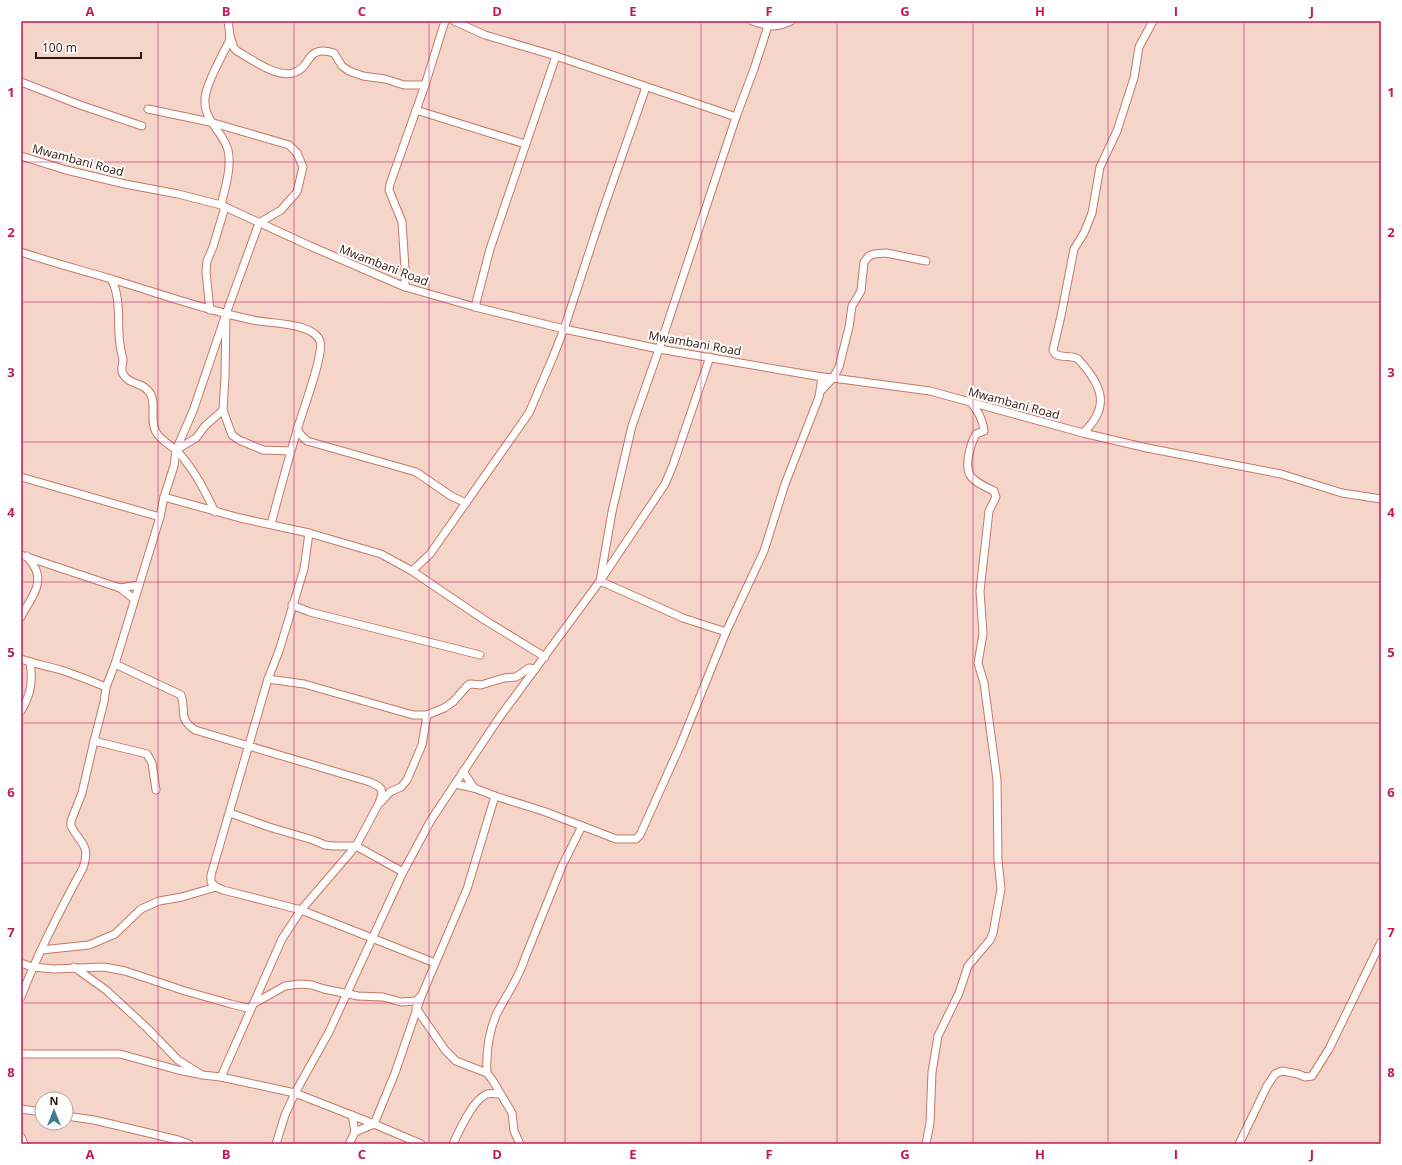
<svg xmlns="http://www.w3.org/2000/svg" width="1402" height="1165" font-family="'Open Sans',sans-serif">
<rect width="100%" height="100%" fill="#f5d5ca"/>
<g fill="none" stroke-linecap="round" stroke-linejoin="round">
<g stroke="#c37a63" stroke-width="9">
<g id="street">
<polyline points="454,21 485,35 556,56 736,117"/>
<path d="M752 21C767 26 776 29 791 21"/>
<path d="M230 36 234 48 237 51C251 59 277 78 293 73 312 68 305 44 334 53L342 66 349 71 363 76 385 79 404 85H425"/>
<polyline points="21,82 80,105 142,126"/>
<polyline points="148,109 210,122 289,145 297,153 303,167 297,192 281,210 259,223 226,314 225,377 223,410 232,435 239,440 263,450 291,451"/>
<polyline points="416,110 525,144"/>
<polyline points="21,156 66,170 125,184 178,194 221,205 310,246 405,287 475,307 564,329 659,349 822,377 833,378 930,391 1083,433 1147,448 1281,474 1342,493 1381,499"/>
<path d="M221 205C225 189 232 166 228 150 223 131 203 121 205 98 206 85 222 55 229 42L230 36 228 21"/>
<path d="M21 252C50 262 81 270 111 279 158 293 204 310 253 320 270 324 312 322 320 341 325 354 300 417 296 434 287 464 279 494 271 524"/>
<path d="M111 279C120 295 118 314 119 333 119 342 121 351 123 360 123 365 120 370 123 374 130 386 142 381 150 393 157 404 149 420 156 432 161 441 171 445 178 452 195 471 204 489 215 512"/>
<polyline points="405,287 405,268 402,222 389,190 390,184 425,85 445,21"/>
<polyline points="475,307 490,249 556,56"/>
<polyline points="210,310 206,272 207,261 213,247 225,207"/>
<polyline points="710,357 673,465 665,484 600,581 683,618 726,632"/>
<polyline points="821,391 833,378 839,367 849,327 852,306 861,291 864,262 869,256 874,254 886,253 926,261"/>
<polyline points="297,428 300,434 307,441 416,472 451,496 466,503"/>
<path d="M1083 433C1112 406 1101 384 1078 359 1070 354 1056 360 1053 350L1061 316 1074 249 1084 233 1092 213 1100 167 1117 131 1134 78 1139 47 1153 21"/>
<polyline points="176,450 196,438 205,426 223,410"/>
<polyline points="21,477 160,517"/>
<polyline points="164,497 240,518 309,533 381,554 412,571 430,554 529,413 553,357 564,329 602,213 646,87"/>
<polyline points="309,533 304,569 279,651 268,679 211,875 211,882 216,887 223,890 301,910 435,963"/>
<polyline points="21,555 120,588 134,599"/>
<polyline points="412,571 483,619 545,657"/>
<polyline points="120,588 139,585"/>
<polyline points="292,605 310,612 480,655"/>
<path d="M21 617C28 602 43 587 36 570 34 565 30 561 27 556"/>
<path d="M21 659C34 664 48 666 61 670 76 675 91 681 106 687"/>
<path d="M115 664 181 695C187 712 177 717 195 730L370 782 378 786 381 789 382 794 379 803 356 846 301 910 282 939 221 1077"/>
<polyline points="268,679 304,684 413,715 427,715 444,708 453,702 467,686 470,684 481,685 504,678 516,677 529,668 535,669"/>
<path d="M21 711C31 694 33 682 30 662"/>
<polyline points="94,741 147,754 152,763 156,790"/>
<polyline points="463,771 474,788"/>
<polyline points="455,784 474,788 495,796 543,811 616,839 636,839 640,835 680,746 726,632 764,551 785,484 819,397 822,377"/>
<polyline points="381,802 390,792 401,787 407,780 422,745 427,715"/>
<polyline points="230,813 269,827 313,840 325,845 333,846 356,846 403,872"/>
<polyline points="41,950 89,945 115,934 141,909 159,901 182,897 216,887"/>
<polyline points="21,963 32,967 54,969 104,967 125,971 185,991 231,1004 251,1009"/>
<polyline points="74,967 106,990 147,1028 178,1060 202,1075 221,1077 295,1093 374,1124 421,1144"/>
<path d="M21 997C38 952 60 910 83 868 91 844 80 844 71 826V821L82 793 94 741 104 702 106 687 115 664 160 517 164 497 174 466 176 450 193 411 226 314"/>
<polyline points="253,1004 285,986 300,984 312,985 324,989 358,996 383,997 401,1002 416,1001 420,997"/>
<polyline points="416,1008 445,1050 456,1061 487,1073 493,1081 512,1113 514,1131 520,1144"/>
<polyline points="21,1054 120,1054 178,1070 198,1074"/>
<path d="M487 1073C486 1053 489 1031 497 1013 507 994 519 978 525 958L562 866 582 826"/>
<polyline points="21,1109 42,1112"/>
<polyline points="352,1115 355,1132"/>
<polyline points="66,1116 94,1120 178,1140 189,1144"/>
<polyline points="21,1137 24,1144"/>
<polyline points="276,1144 285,1115 295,1093 329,1032 403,872 431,820 499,718 600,581 612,512 632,426 659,349 736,117 754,69 768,26"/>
<polyline points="349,1144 355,1132 374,1124 395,1073 421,997 467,889 495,796"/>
<path d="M453 1144C459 1131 473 1099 487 1094 491 1093 496 1094 500 1094"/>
<path d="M926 1144 930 1123 932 1072 938 1036 959 993 968 966 990 940 993 933 1001 889 998 860 997 780 984 683 978 663 983 634 980 591 989 511 996 497 994 491C986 487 975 483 970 475 964 464 971 443 976 434L984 431C983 419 978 412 971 402"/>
<polyline points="1239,1144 1267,1086 1275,1074 1282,1071 1298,1074 1305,1077 1312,1076 1329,1049 1381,942"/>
</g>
</g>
<use href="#street" stroke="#fff" stroke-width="7"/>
</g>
<path fill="none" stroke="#c2185b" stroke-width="1" stroke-opacity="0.55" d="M158 21V1144M294 21V1144M429 21V1144M565 21V1144M701 21V1144M837 21V1144M973 21V1144M1108 21V1144M1244 21V1144M21 162H1381M21 302H1381M21 442H1381M21 582H1381M21 723H1381M21 863H1381M21 1003H1381"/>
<g text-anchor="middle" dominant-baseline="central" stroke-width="4" stroke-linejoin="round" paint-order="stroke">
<g font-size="12" fill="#32150d" stroke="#fefefe">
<text transform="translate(78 160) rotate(15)">Mwambani Road</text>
<text transform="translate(384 265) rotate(21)">Mwambani Road</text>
<text transform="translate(695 343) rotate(10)">Mwambani Road</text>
<text transform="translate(1014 403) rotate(15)">Mwambani Road</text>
</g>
</g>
<rect width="1402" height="1165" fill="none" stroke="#fefefe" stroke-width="44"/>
<g transform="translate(54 1111)"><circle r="19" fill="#fefefe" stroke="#aca19e"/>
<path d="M0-3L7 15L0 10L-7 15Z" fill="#3b7d8e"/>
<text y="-6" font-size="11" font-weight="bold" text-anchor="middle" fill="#32150d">N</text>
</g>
<path d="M36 52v6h105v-6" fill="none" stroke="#32150d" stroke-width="2"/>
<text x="42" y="52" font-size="12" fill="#32150d" stroke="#fefefe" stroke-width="3" paint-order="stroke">100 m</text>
<rect x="22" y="22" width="1358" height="1121" fill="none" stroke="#c2185b" stroke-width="1.5"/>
<g font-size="13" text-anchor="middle" font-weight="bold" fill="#c2185b">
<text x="90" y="16">A</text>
<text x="226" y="16">B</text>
<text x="362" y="16">C</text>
<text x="497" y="16">D</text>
<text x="633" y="16">E</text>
<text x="769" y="16">F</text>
<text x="905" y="16">G</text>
<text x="1040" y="16">H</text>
<text x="1176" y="16">I</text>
<text x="1312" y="16">J</text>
<text x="11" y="97">1</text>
<text x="1391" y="97">1</text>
<text x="11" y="237">2</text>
<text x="1391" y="237">2</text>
<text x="11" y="377">3</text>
<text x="1391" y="377">3</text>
<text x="11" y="517">4</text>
<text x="1391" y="517">4</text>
<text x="11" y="657">5</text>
<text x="1391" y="657">5</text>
<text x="11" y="797">6</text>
<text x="1391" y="797">6</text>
<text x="11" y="937">7</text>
<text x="1391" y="937">7</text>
<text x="11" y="1077">8</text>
<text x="1391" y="1077">8</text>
<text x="90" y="1159">A</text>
<text x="226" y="1159">B</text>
<text x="362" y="1159">C</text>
<text x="497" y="1159">D</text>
<text x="633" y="1159">E</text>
<text x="769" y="1159">F</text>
<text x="905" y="1159">G</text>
<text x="1040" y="1159">H</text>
<text x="1176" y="1159">I</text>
<text x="1312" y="1159">J</text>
</g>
</svg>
